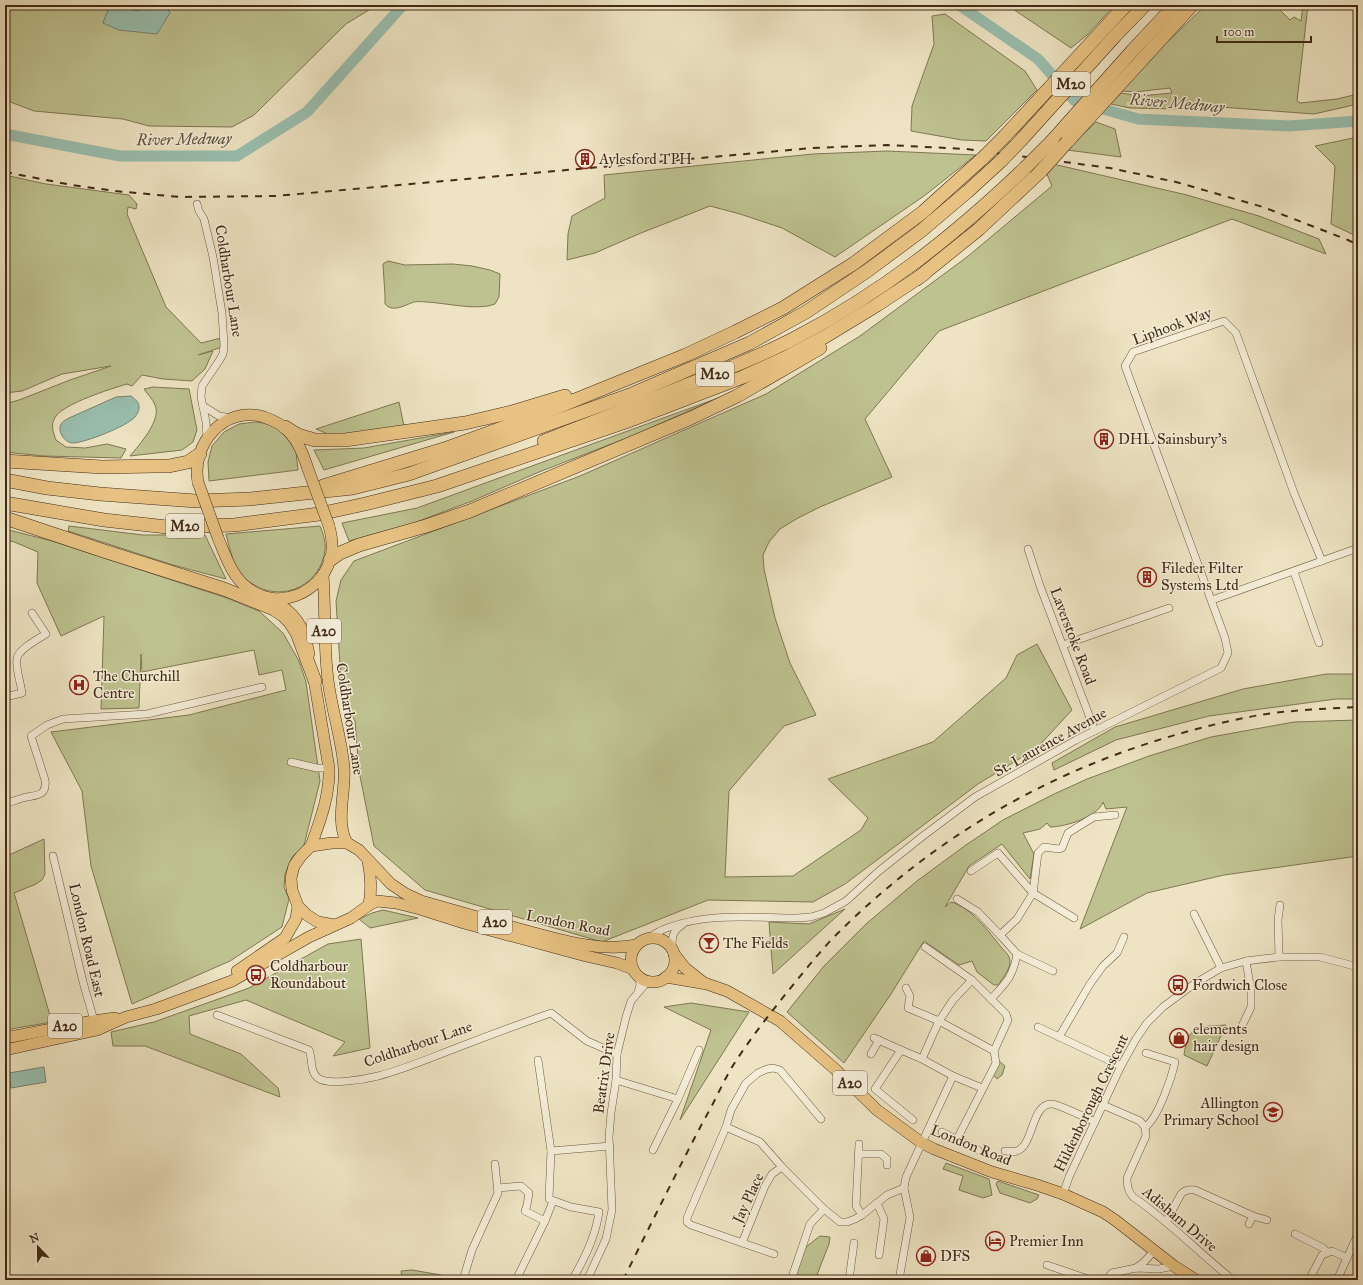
<svg xmlns="http://www.w3.org/2000/svg" width="1363" height="1285" font-family="'IM FELL Great Primer',serif">
<rect width="100%" height="100%" fill="#eee4c3"/>
<filter id="stains"><feTurbulence type="fractalNoise" baseFrequency=".005" numOctaves="4"/><feColorMatrix values="0 0 0 0 .2 0 0 0 0 .09 0 0 0 0 .02 0 0 0 .5 -.17"/></filter>
<radialGradient id="worn" r=".72"><stop offset=".6" stop-color="#630" stop-opacity="0"/><stop offset="1" stop-color="#630" stop-opacity=".3"/></radialGradient>
<g fill="#bec290" stroke="#807653">
<polygon points="5,5 110,5 103,23 170,13 166,5 348,5 348,7 367,8 369,10 346,24 254,115 232,127 149,126 123,119 34,111 5,100"/>
<polygon points="115,5 153,5 137,11"/>
<polygon points="1007,5 1115,5 1087,35 1071,48"/>
<polygon points="1206,5 1279,5 1278,8 1290,20 1294,17 1301,21 1303,5 1308,5 1297,101 1300,103 1337,99 1358,94 1358,104 1314,114 1220,107 1179,109 1130,108 1111,104 1121,93 1141,96 1172,93 1170,88 1135,92 1121,91 1165,44"/>
<polygon points="945,14 1025,71 1037,90 986,141 962,140 911,131 912,106 934,44 932,16"/>
<polygon points="1096,122 1115,129 1121,157 1067,150"/>
<polygon points="1358,137 1358,237 1331,224 1335,166 1315,146"/>
<polygon points="887,151 976,155 924,196 835,257 782,228 740,214 710,206 641,233 595,253 567,260 568,234 572,216 605,198 604,175 813,154"/>
<polygon points="1053,164 1187,195 1259,216 1319,239 1326,254 1232,219 939,331 865,419 892,477 820,507 798,518 780,529 769,542 763,555 764,569 775,618 790,663 816,715 784,726 729,791 725,877 793,876 861,830 868,818 828,779 933,742 1006,678 1017,655 1037,644 1072,710 1037,748 978,784 845,884 813,902 708,900 602,942 425,890 374,846 359,771 355,721 342,696 336,601 341,580 354,561 580,476 766,394 860,336 967,257 1052,186 1046,172"/>
<path d="M5 175 46 184 129 195 137 204 136 209 128 207 127 214 166 307 201 343 221 338 222 347 198 355 213 351 205 369 192 381 163 379 142 375 132 386 127 384C110 389 66 403 56 416 50 424 53 432 56 440L66 447 85 448 107 444 126 449 121 458 44 456 5 452V404L19 400 70 380 111 366 62 374 22 391 5 393Z"/>
<path d="M388 261 405 265 453 264 472 266 490 270 500 274 499 297 495 304C478 311 446 303 427 302 423 302 418 301 414 302 405 305 393 313 385 304V296L383 264Z"/>
<path d="M153 387 189 389 197 430 193 442 182 450 130 456C139 445 162 420 155 405 153 399 147 394 144 389Z"/>
<polygon points="718,398 632,436 539,472 472,501 411,524 349,541 342,523 417,508"/>
<polygon points="399,402 404,426 350,434 328,434 316,429"/>
<path d="M256 422C273 424 291 433 296 452 297 458 297 464 298 470L209 481 208 462 212 446 224 432 239 424Z"/>
<polygon points="454,432 324,470 314,450 364,448"/>
<polygon points="69,526 143,535 205,535 226,579 173,565 68,531"/>
<path d="M320 526C323 533 326 542 325 550 321 584 285 602 256 586 249 582 241 577 237 570 232 559 229 546 226 534Z"/>
<polygon points="5,529 52,541 227,598 259,611 283,633 299,661 306,682 320,781 304,845 292,857 285,874 284,887 289,899 282,927 230,961 132,1004 91,866 82,791 51,732 189,715 286,690 282,670 259,675 254,650 142,672 141,654 139,708 101,709 104,616 61,636 37,583 38,552 12,541 5,544"/>
<polygon points="1326,674 1358,674 1358,699 1336,699 1209,716 1116,740 1054,770 1052,763 1115,727 1243,689"/>
<path d="M1358 720V856L1224 875 1147 893 1080 929 1127 807 1106 809 1103 802C1098 817 1065 827 1050 827L1047 823 1040 829 1023 833 1034 854 1030 879 1002 844 969 866 945 907 951 902C972 908 989 932 1001 947 1005 952 1009 954 1010 960 1011 968 1003 978 998 985H994L977 972 972 961 959 965 924 941 891 994 844 1063 787 1012 824 966 866 924 917 881 966 845 1003 820 1052 795 1087 779 1149 756 1211 737 1294 722Z"/>
<polygon points="44,839 45,874 42,880 36,884 14,893 52,1022 5,1030 5,853 9,855"/>
<polygon points="845,909 773,974 769,922 809,924"/>
<polygon points="383,910 418,918 370,928 359,919 372,913"/>
<polygon points="361,939 370,1048 333,1056 345,1042 246,1000 189,1016 190,1034 241,1054 278,1088 280,1097 145,1046 113,1046 111,1032 154,1022 249,988 328,944"/>
<polygon points="691,1003 749,1012 680,1120 711,1030 664,1007"/>
<path d="M1226 1025 1207 1066 1184 1055C1188 1024 1199 1027 1226 1025Z"/>
<polygon points="999,1061 1005,1066 1002,1075 997,1079 993,1075"/>
<polygon points="946,1163 989,1179 992,1195 983,1198 959,1190 963,1176 943,1169"/>
<polygon points="998,1181 1039,1195 1037,1199 1030,1203 1000,1193 996,1184"/>
<polygon points="820,1236 830,1237 829,1244 815,1280 793,1280 806,1247"/>
<polygon points="412,1270 441,1275 438,1280 402,1280 401,1271"/>
</g>
<g fill="#9abfaf" stroke="#778372">
<polygon points="110,5 115,5 137,11 153,5 166,5 170,13 157,34 119,30 103,23"/>
<path d="M131 396C135 399 140 403 139 408 139 411 137 414 135 417 127 426 85 443 72 443 65 442 59 434 60 427 61 422 65 420 69 418L116 397Z"/>
<polygon points="44,1067 46,1082 11,1088 9,1073"/>
</g>
<g fill="none" stroke-linecap="round" stroke-linejoin="round">
<g stroke="#9abfaf" stroke-width="11">
<polyline points="959,5 1038,59 1075,101 1138,119 1289,126 1358,121"/>
<polyline points="5,134 120,156 237,156 307,112 403,5"/>
</g>
<g stroke="#6e5841" stroke-width="8">
<g id="street">
<polyline points="197,204 199,211 204,219 213,257 222,313 224,345 223,354 219,361 202,386 201,397 206,422 207,438"/>
<polyline points="203,406 219,416 232,418"/>
<polyline points="1028,549 1040,586 1095,731"/>
<polyline points="1294,572 1319,643"/>
<polyline points="1212,600 1358,548"/>
<polyline points="1063,645 1169,608"/>
<path d="M5 697 22 693C21 684 15 667 17 658 19 649 38 639 46 634L32 613"/>
<polyline points="291,762 317,768 329,768"/>
<path d="M5 804C12 802 20 798 27 797 38 795 47 795 45 780L31 736 47 725 63 719 147 714 262 687"/>
<polyline points="53,856 83,982 95,1024"/>
<polyline points="971,871 998,853 1033,893 1074,918"/>
<polyline points="957,899 978,912 1000,935"/>
<polyline points="1194,914 1221,968"/>
<path d="M648 938C654 935 660 930 667 928 709 912 754 918 797 918L811 917 824 913 846 901 879 871 923 836 975 797 1076 740 1221 668 1228 653 1225 638 1125 366 1133 352 1224 321 1236 333 1294 493 1322 561"/>
<polyline points="925,947 972,980"/>
<path d="M672 948C672 938 672 931 682 925"/>
<polyline points="1017,954 1053,971"/>
<polyline points="1279,957 1278,920 1280,905"/>
<polyline points="906,988 910,996 908,1008 939,1021 994,1051"/>
<polyline points="638,992 640,985 639,976"/>
<path d="M217 1015 309 1050C313 1059 309 1071 318 1078 328 1086 366 1079 378 1076 406 1069 432 1057 459 1047 490 1035 520 1024 551 1013L587 1041 617 1054"/>
<polyline points="1242,1026 1251,1007 1251,991 1246,961"/>
<polyline points="1038,1027 1121,1066"/>
<polyline points="1059,1037 1090,984 1103,966 1117,953 1124,937"/>
<polyline points="874,1038 901,1050"/>
<polyline points="871,1054 879,1040"/>
<path d="M538 1060 551 1151 549 1199 571 1207 599 1212C596 1235 584 1260 572 1280"/>
<polyline points="953,1076 982,1088"/>
<polyline points="616,1080 678,1099"/>
<path d="M1103 1105 1140 1121 1145 1127 1146 1136 1127 1178C1127 1186 1128 1191 1133 1197 1169 1221 1199 1253 1233 1280"/>
<polyline points="913,1120 875,1089 901,1050 922,1059"/>
<polyline points="726,1127 760,1142 782,1167 824,1209 840,1222 847,1222 855,1219 862,1215"/>
<path d="M1145 1127C1158 1119 1172 1076 1175 1062L1146 1053"/>
<polyline points="942,1132 978,1150"/>
<polyline points="957,1139 996,1063 994,1051 1008,1020 1006,1014 991,999"/>
<polyline points="859,1144 856,1206 862,1215 887,1195 904,1188"/>
<polyline points="653,1150 678,1099 699,1050"/>
<polyline points="551,1151 610,1146"/>
<path d="M1005 1151C1009 1151 1013 1152 1017 1151 1034 1145 1031 1103 1052 1104 1061 1105 1086 1118 1095 1122"/>
<polyline points="858,1154 881,1154 887,1159 887,1165"/>
<polyline points="497,1188 521,1186 529,1193 527,1205 525,1211 545,1221 516,1280"/>
<polyline points="1063,1194 1069,1177 1121,1066 1136,1039 1147,1023 1163,1007 1194,984 1221,968 1246,961 1279,957 1320,957 1358,967"/>
<polyline points="877,1203 884,1219 879,1255"/>
<polyline points="545,1221 553,1201"/>
<path d="M1166 1222 1181 1194C1185 1190 1189 1189 1195 1190L1253 1216 1267 1220"/>
<polyline points="1249,1224 1253,1216"/>
<polyline points="1295,1234 1323,1248 1327,1252"/>
<polyline points="742,1243 765,1186 772,1174 782,1167"/>
<polyline points="774,1254 691,1225 687,1222 687,1218 726,1127 731,1110 746,1083 758,1073 767,1069 773,1068 780,1070 821,1119"/>
<polyline points="1047,1265 1091,1280"/>
<polyline points="1136,1268 1144,1262 1155,1250"/>
<polyline points="792,1277 810,1224 824,1209"/>
<polyline points="463,1280 472,1250 498,1193 495,1164"/>
<polyline points="587,1280 606,1239 612,1210 609,1137 611,1113 616,1080 617,1054 626,1017 631,1001 649,980"/>
<polyline points="849,1280 854,1243"/>
<path d="M899 1280 910 1217 904 1188 906 1177 953 1076 922 1059 939 1021 953 1000 972 980 991 999C1006 983 1013 977 1017 954L1000 935 1017 919 1033 893 1038 853 1044 847 1059 849 1062 848 1068 833 1094 817 1115 815"/>
<polyline points="1106,1280 1112,1273 1136,1268 1159,1269 1174,1266"/>
<polyline points="1309,1280 1322,1255 1332,1251 1347,1258"/>
<polyline points="1337,1280 1358,1234"/>
</g>
</g>
<g stroke="#432a16" stroke-width="12">
<g id="primary">
<path d="M198 482C191 444 224 405 264 417 272 420 280 423 286 429 298 440 303 454 308 469"/>
<path d="M218 538C226 557 232 577 249 589 279 611 320 593 330 560 334 549 332 537 329 526"/>
<path d="M323 575C326 612 323 650 329 687 333 714 342 741 344 768 346 792 335 821 347 843"/>
<path d="M271 599C296 613 304 626 309 654"/>
<path d="M311 846C320 821 330 795 329 768L313 673"/>
<path d="M368 861C371 876 372 889 369 905"/>
<path d="M335 925 318 922 307 915 298 906 292 890 291 878 294 866 301 856 311 846 332 843H347L359 850 391 884 406 894 421 901C453 910 485 919 516 928 555 938 597 953 637 945"/>
<circle cx="653" cy="960" r="22"/>
<polyline points="674,954 685,968 704,983"/>
<polyline points="237,971 285,938 296,919 298,906"/>
<polyline points="666,977 707,984 727,991 780,1021 835,1069 877,1110 922,1143 934,1149 992,1172 1037,1185 1063,1194 1103,1212 1115,1220 1174,1266 1196,1280"/>
<polyline points="5,1038 93,1021 115,1018"/>
<polyline points="5,1050 97,1030 126,1017 156,1009 232,981 309,937 351,918 369,905 377,901 396,903 420,909 464,923 586,956 617,963 633,969"/>
</g>
</g>
<g stroke="#432a16" stroke-width="14">
<g id="highway">
<polyline points="1005,136 1126,5"/>
<polyline points="1022,139 1115,36 1145,5"/>
<polyline points="1052,141 1133,50 1175,5"/>
<polyline points="1067,142 1192,5"/>
<polyline points="917,279 979,229 1041,171"/>
<polyline points="285,427 298,435 315,440 345,440 465,423 512,412 565,396"/>
<path d="M544 441C590 423 636 406 682 387 720 372 759 357 795 338 883 292 954 236 1025 168"/>
<polyline points="5,461 102,467 156,466 169,466 188,462 200,454"/>
<polyline points="5,480 47,488 100,494 196,501 250,499 353,488 409,474 632,394 750,343 806,312 867,271 921,231 967,192 1002,160"/>
<polyline points="323,486 444,449 538,415 686,355 735,332 783,308 853,264 923,212 983,158"/>
<polyline points="5,503 104,520 167,527 234,525 319,514 365,504 437,486 631,420 743,377 785,358 826,336 877,305 924,274"/>
<polyline points="5,518 104,551 224,589 274,609 283,615 290,622 297,633 315,681"/>
<polyline points="330,560 340,553 359,545 426,526 470,511 691,418 737,396 820,348"/>
</g>
</g>
<use href="#street" stroke="#f4edd8" stroke-width="7"/>
<use href="#primary" stroke="#e7c282" stroke-width="11"/>
<use href="#highway" stroke="#e7c282" stroke-width="13"/>
<g stroke="#432a16" stroke-width="2" stroke-dasharray="7 7" stroke-linecap="butt">
<polyline points="5,172 72,185 115,191 180,197 276,196 812,148 887,145 966,149 1110,168 1176,182 1263,207 1348,240 1358,245"/>
<path d="M623 1280C650 1226 676 1173 704 1120 714 1103 722 1084 732 1067 749 1040 769 1015 788 991 804 972 819 952 837 934 953 819 1089 749 1249 717 1284 710 1322 709 1358 707"/>
</g>
<g stroke="#432a16" stroke-width="12" stroke-linecap="butt">
<g id="primary-bridge">
<polyline points="308,469 329,526"/>
<polyline points="198,482 218,538"/>
</g>
</g>
<g stroke="#432a16" stroke-width="14" stroke-linecap="butt">
<g id="highway-bridge">
<polyline points="983,158 1005,136"/>
<polyline points="1002,160 1022,139"/>
<polyline points="1025,168 1052,141"/>
<polyline points="1041,171 1067,142"/>
</g>
</g>
<use href="#primary-bridge" stroke="#e7c282" stroke-width="11"/>
<use href="#highway-bridge" stroke="#e7c282" stroke-width="13"/>
</g>
<defs>
<g id="building-ring" transform="scale(1)"><circle r="9.5" fill="#f4edd8" stroke="#8f2418" stroke-width="1.5"/><path d="M-4-6H4V6H1V3H-1V6H-4ZM-2.5-4.3h1.7v1.8h-1.7ZM.8-4.3h1.7v1.8H.8ZM-2.5-1h1.7V.8h-1.7ZM.8-1h1.7V.8H.8Z" fill="#8f2418"/></g>
<g id="hospital-ring" transform="scale(1)"><circle r="9.5" fill="#f4edd8" stroke="#8f2418" stroke-width="1.5"/><path d="M-5-5h3v3.5h4V-5h3V5h-3V1.5h-4V5h-3Z" fill="#8f2418"/></g>
<g id="bar-ring" transform="scale(1)"><circle r="9.5" fill="#f4edd8" stroke="#8f2418" stroke-width="1.5"/><path d="M-6-5H6L.8 .8V4.5H3.5V6h-7V4.5H-.8V.8Z" fill="#8f2418"/></g>
<g id="bus-ring" transform="scale(1)"><circle r="9.5" fill="#f4edd8" stroke="#8f2418" stroke-width="1.5"/><path d="M-5-6H5V4H4V6H2V4H-2V6H-4V4H-5ZM-3.5-4V0h7V-4ZM-3.5 1.2v1.5H-2V1.2ZM2 1.2v1.5H3.5V1.2Z" fill="#8f2418"/></g>
<g id="shop-ring" transform="scale(1)"><circle r="9.5" fill="#f4edd8" stroke="#8f2418" stroke-width="1.5"/><path d="M-5-2.5h2.3a2.7 3.5 0 0 1 5.4 0H5L5.5 6h-11ZM-1.5-2.5h3a1.5 2.3 0 0 0-3 0Z" fill="#8f2418"/></g>
<g id="school-ring" transform="scale(1)"><circle r="9.5" fill="#f4edd8" stroke="#8f2418" stroke-width="1.5"/><path d="M0-5L7-2L0 1L-7-2ZM-4 1L0 2.5L4 1V4Q0 6-4 4Z" fill="#8f2418"/></g>
<g id="hotel-ring" transform="scale(1)"><circle r="9.5" fill="#f4edd8" stroke="#8f2418" stroke-width="1.5"/><path d="M-6-4.5h1.5V1H6V5H4.5V3h-9V5H-6ZM-4 0a1.8 1.8 0 1 1 3.6 0ZM.5 0V-2.5h3Q6-2.5 6 0Z" fill="#8f2418"/></g>
</defs>
<g fill-rule="evenodd">
<use href="#building-ring" x="585" y="159"/>
<use href="#building-ring" x="1104" y="439"/>
<use href="#building-ring" x="1147" y="577"/>
<use href="#hospital-ring" x="79" y="685"/>
<use href="#bar-ring" x="709" y="943"/>
<use href="#bus-ring" x="256" y="975"/>
<use href="#bus-ring" x="1178" y="985"/>
<use href="#shop-ring" x="1179" y="1038"/>
<use href="#school-ring" x="1273" y="1112"/>
<use href="#hotel-ring" x="995" y="1241"/>
<use href="#shop-ring" x="926" y="1256"/>
</g>
<g text-anchor="middle" dominant-baseline="central" stroke-width="3" stroke-linejoin="round" paint-order="stroke">
<g fill="#f4edd8" stroke="#786450" stroke-width="1">
<rect x="1052" y="72" width="38" height="24" rx="3"/>
<rect x="696" y="362" width="38" height="24" rx="3"/>
<rect x="166" y="514" width="38" height="24" rx="3"/>
<rect x="307" y="619" width="34" height="24" rx="3"/>
<rect x="478" y="910" width="34" height="24" rx="3"/>
<rect x="48" y="1014" width="34" height="24" rx="3"/>
<rect x="833" y="1071" width="34" height="24" rx="3"/>
</g>
<g font-size="14" font-weight="bold" fill="#432a16">
<text x="1071" y="84">M20</text>
<text x="715" y="374">M20</text>
<text x="185" y="526">M20</text>
<text x="324" y="631">A20</text>
<text x="495" y="922">A20</text>
<text x="65" y="1026">A20</text>
<text x="850" y="1083">A20</text>
</g>
<g font-size="15" fill="#432a16" stroke="#f4edd8" text-anchor="start">
<text x="599" y="159">Aylesford TPH</text>
<text x="1118" y="439">DHL Sainsbury's</text>
<text x="1161" y="568">Fileder Filter<tspan x="1161" dy="17">Systems Ltd</tspan></text>
<text x="93" y="676">The Churchill<tspan x="93" dy="17">Centre</tspan></text>
<text x="723" y="943">The Fields</text>
<text x="270" y="966">Coldharbour<tspan x="270" dy="17">Roundabout</tspan></text>
<text x="1192" y="985">Fordwich Close</text>
<text x="1193" y="1029">elements<tspan x="1193" dy="17">hair design</tspan></text>
<text x="1259" y="1103" text-anchor="end">Allington<tspan x="1259" dy="17">Primary School</tspan></text>
<text x="1009" y="1241">Premier Inn</text>
<text x="940" y="1256">DFS</text>
</g>
<g font-size="15" fill="#432a16" stroke="#f4edd8">
<text transform="translate(229 281) rotate(81)">Coldharbour Lane</text>
<text transform="translate(1172 326) rotate(-20)">Liphook Way</text>
<text transform="translate(1073 636) rotate(69)">Laverstoke Road</text>
<text transform="translate(350 719) rotate(81)">Coldharbour Lane</text>
<text transform="translate(1050 742) rotate(-29)">St. Laurence Avenue</text>
<text transform="translate(568 923) rotate(11)">London Road</text>
<text transform="translate(87 940) rotate(77)">London Road East</text>
<text transform="translate(418 1044) rotate(-19)">Coldharbour Lane</text>
<text transform="translate(604 1073) rotate(-82)">Beatrix Drive</text>
<text transform="translate(1091 1103) rotate(-64)">Hildenborough Crescent</text>
<text transform="translate(971 1145) rotate(22)">London Road</text>
<text transform="translate(748 1198) rotate(-65)">Jay Place</text>
<text transform="translate(1180 1219) rotate(40)">Adisham Drive</text>
</g>
<g font-size="16" font-style="italic" fill="#594f3c" stroke="#f4edd8">
<text transform="translate(1177 103) rotate(5)">River Medway</text>
<text transform="translate(184 139) rotate(-1)">River Medway</text>
</g>
</g>
<rect width="1363" height="1285" fill="none" stroke="#eee4c3" stroke-width="20"/>
<rect x="6" y="6" width="1351" height="1273" fill="none" stroke="#432a16" stroke-width="2"/>
<rect x="10" y="10" width="1343" height="1265" fill="none" stroke="#432a16"/>
<g transform="translate(38 1247) rotate(338)" stroke="#f4edd8" stroke-width="3" paint-order="stroke">
<path d="M0-3L7 15L0 10L-7 15Z" fill="#432a16"/>
<text y="-6" font-size="11" font-weight="bold" text-anchor="middle" fill="#432a16">N</text>
</g>
<path d="M1217 36v6h94v-6" fill="none" stroke="#432a16" stroke-width="2"/>
<text x="1223" y="36" font-size="12" fill="#432a16" stroke="#f4edd8" stroke-width="3" paint-order="stroke">100 m</text>
<rect width="100%" height="100%" filter="url(#stains)"/>
<rect width="100%" height="100%" fill="url(#worn)"/>
</svg>
